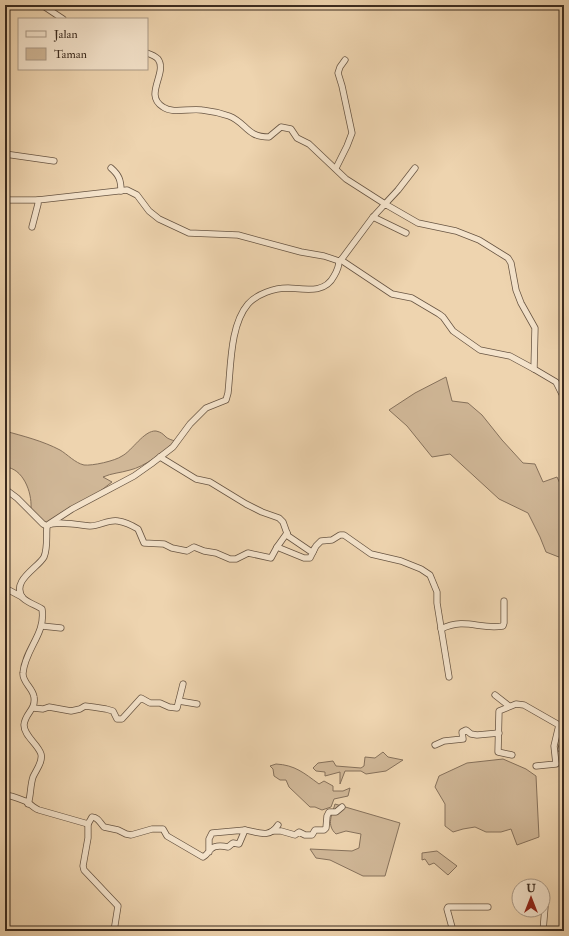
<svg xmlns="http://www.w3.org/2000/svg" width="569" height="936" font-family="'IM FELL Double Pica',serif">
<rect width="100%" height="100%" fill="#eed4af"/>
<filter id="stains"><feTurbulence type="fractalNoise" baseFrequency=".005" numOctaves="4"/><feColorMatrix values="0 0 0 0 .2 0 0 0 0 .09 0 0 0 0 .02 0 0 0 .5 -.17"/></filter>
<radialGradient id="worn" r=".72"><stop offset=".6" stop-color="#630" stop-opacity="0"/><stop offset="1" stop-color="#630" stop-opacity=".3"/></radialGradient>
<g fill="#d0b797" stroke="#86715b">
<polygon points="446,377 452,401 468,403 482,415 502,440 523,463 535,464 543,482 557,477 564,492 564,559 546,552 540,537 528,513 499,499 450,454 432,457 407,426 389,410 415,393"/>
<path d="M5 431C23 436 43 441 60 450 67 454 75 463 84 465 92 466 115 461 122 456 132 451 144 430 156 431 161 432 163 434 166 437 168 439 172 440 175 441 166 451 144 467 130 470 120 473 112 473 103 477L112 482 95 495 46 524 31 508C32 492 23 468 5 467Z"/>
<polygon points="383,752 388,757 403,760 386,771 366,774 361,771 345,771 340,784 340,772 325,776 325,772 316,771 313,768 318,763 333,761 336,766 361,768 364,766 365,757 375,758"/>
<polygon points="503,759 526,769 536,776 539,837 517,845 511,829 501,832 486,832 475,827 463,829 453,832 445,826 445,804 435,787 439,776 467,763"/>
<path d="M276 764C295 765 304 773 319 784L324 781 333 786V791H343L350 788 348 796 334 799 331 807 322 810 315 807H310L289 787 286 780H280L274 776 273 769 270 766Z"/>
<path d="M335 804 400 823 385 876H363L330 860 316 858 310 849 352 851 359 848 361 834 346 831 336 834C326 825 332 815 335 804Z"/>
<polygon points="437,851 457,866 448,875 434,863 429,865 425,859 422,860 422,853"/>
</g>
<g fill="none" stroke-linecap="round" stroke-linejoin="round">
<g stroke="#685543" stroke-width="7">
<g id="minor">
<polyline points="42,5 63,19"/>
<path d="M147 53C150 54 155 56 158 59 168 73 143 95 163 107 173 114 190 108 202 110 211 111 220 113 229 116 247 123 246 137 269 137L281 127 291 129 297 138 309 144 346 179 385 204 398 190 415 168"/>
<polyline points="5,154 54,161"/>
<path d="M111 168C119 175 121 180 121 191"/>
<polyline points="336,168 347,146 352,133 342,86 338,73 340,67 345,60"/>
<polyline points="5,200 38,200 127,190 137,195 149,211 159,219 189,233 238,235 301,252 324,256 339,261 341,260 373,217 385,204 418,223 456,231 479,240 508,258 511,263 516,290 521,303 535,328 534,369 556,382 564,398"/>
<polyline points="373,217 406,233"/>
<polyline points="32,227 38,204 38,200"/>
<polyline points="341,260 392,294 412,298 439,314 443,317 453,331 480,350 510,356 534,369"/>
<polyline points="160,457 196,479 210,482 246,504 262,512 279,518 283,522 288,536 310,551 313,552 314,549"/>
<path d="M5 489 17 498 43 524 47 526C54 520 80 525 90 526 100 526 109 519 118 521 125 522 133 526 138 529L144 543 164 544 172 548 187 551 194 547 204 551 216 553 230 559H236L248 553 271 558 277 547 304 558H310L316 546 321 541 332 540 340 535H344L371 554 401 561 421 569 430 575 437 592V603L449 677"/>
<path d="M49 524 72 509 134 476 151 464 173 447 190 424 206 408 226 400 228 393C231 366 230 325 248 304 257 294 274 288 288 288 305 289 325 294 334 276 337 271 339 267 339 261"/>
<polyline points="277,547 287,533"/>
<polyline points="5,588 22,597"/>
<polyline points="42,626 61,628"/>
<path d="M441 629C466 617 479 630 503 626L504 623V601"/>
<polyline points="495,695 509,706"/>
<polyline points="179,701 197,704"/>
<polyline points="33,708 43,709 49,707 71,711 80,709 85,706 93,707 106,709 113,711 117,719 122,719 141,698 150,703 160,703 169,707 177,708 183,684"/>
<polyline points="435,745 444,741 463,739 462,732 466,730 471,734 477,735 499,733"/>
<polyline points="561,749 564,739"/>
<polyline points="512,755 498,752 499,711 516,704 524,705 559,725 564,725"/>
<polyline points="536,766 556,764 554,746 559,725"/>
<path d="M5 795C10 795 20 799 25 801 29 802 33 808 39 810L88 824 92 817C98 817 100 823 104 827L118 830 126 834 131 835 152 829H163L167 836 203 857C207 855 208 852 211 849 215 845 223 846 228 847L233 843 239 844 245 830 212 833 209 839V852"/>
<path d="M28 804C31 796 30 786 33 777 36 770 43 762 41 754 38 744 24 736 24 725 25 713 36 710 34 697 33 688 22 682 23 673 25 649 46 634 42 609 36 605 28 603 23 598 10 581 38 568 44 557 48 548 46 535 47 526"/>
<polyline points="88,824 88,838 83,866 84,870 118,906 114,931"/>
<path d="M245 830C258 832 269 839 278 825"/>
<polyline points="273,831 281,831 295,835 299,832 305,835 312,835 315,830 324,830 326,828 327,816 329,812 336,812 342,807"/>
<polyline points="453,931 447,909 448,907 488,907"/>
<polyline points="543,931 546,895"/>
</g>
</g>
<use href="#minor" stroke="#f4e3cb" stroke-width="5.5"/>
</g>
<rect width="569" height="936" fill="none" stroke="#eed4af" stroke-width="20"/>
<rect x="6" y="6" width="557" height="924" fill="none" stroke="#3b2b1f" stroke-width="2"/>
<rect x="10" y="10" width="549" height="916" fill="none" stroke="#3b2b1f"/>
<rect x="18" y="18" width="130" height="52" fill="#f4e3cb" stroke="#aa9986"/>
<rect x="26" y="31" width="20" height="6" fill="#f4e3cb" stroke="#aa9986"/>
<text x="54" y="38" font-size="12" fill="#3b2b1f">Jalan</text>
<rect x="26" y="48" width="20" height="12" fill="#d0b797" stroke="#aa9986"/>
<text x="54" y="58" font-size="12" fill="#3b2b1f">Taman</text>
<g transform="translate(531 898)"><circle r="19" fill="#f4e3cb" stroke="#aa9986"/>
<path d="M0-3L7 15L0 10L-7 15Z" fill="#8f2418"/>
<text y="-6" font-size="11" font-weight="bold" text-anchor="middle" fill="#3b2b1f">U</text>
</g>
<rect width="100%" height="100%" filter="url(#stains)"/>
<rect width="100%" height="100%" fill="url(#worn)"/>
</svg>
